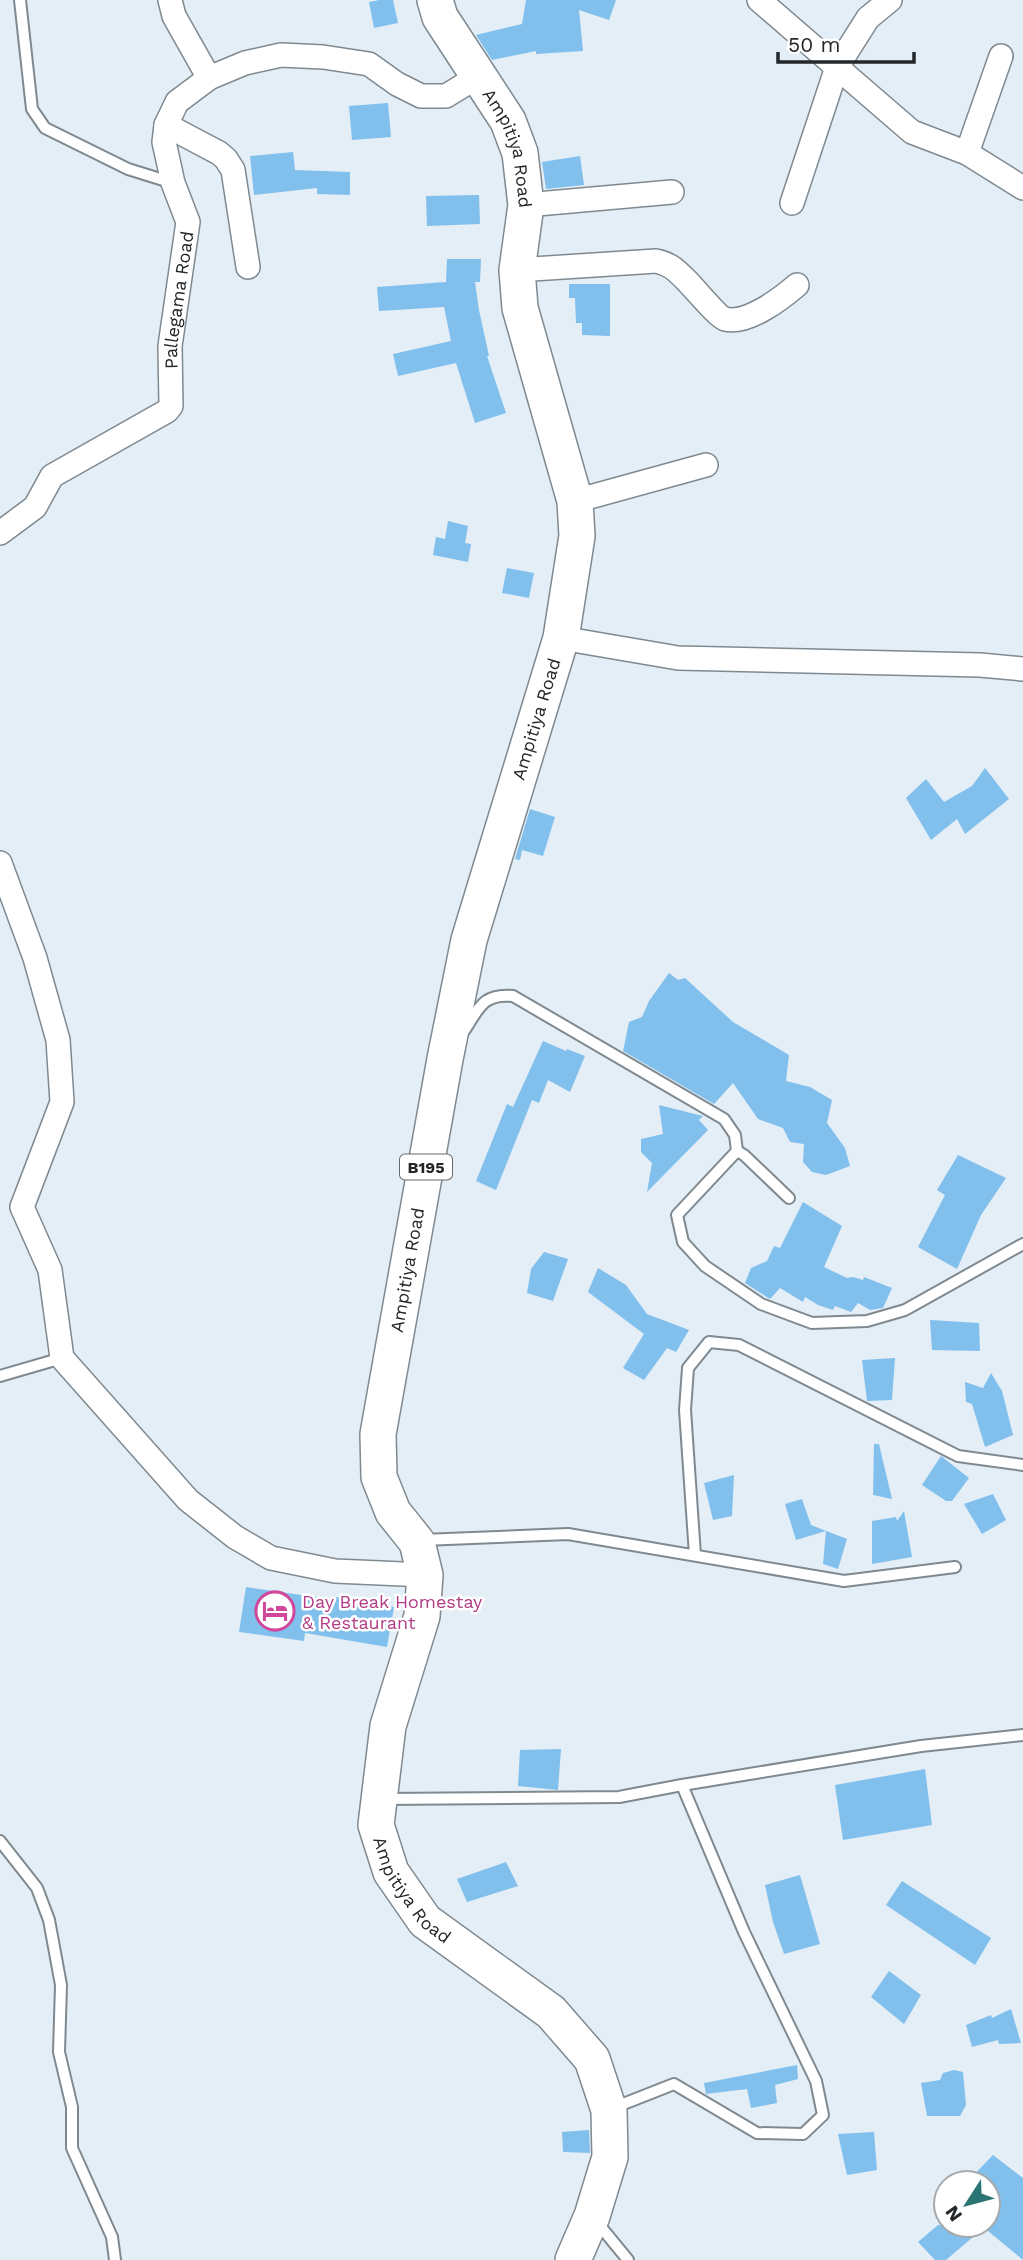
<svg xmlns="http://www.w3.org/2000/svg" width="1023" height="2260" font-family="'Work Sans',sans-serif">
<rect width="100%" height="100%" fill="#e3eef6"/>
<g fill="#81bfed">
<polygon points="379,0 393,0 398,23 374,28 369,2"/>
<polygon points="526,0 616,0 609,20 579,10 583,51 536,54 536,51 492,60 476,35 522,24"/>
<polygon points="388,103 391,137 352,140 349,106"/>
<polygon points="293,152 295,170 350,172 350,195 317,194 317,188 254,195 250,156"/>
<polygon points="580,156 584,185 546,189 542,162"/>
<polygon points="479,195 480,224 427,226 426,196"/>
<polygon points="447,259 481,259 480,282 475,282 479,310 489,356 487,356 506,413 475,423 456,363 398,376 393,354 451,341 444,307 379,311 377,287 446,282"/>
<polygon points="569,284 610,284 610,336 582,335 582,323 576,323 575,298 569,298"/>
<polygon points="448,521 468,526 465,543 471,544 468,562 433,555 436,537 445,539"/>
<polygon points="507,568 534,573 529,598 502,593"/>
<polygon points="985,768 1009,799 965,834 957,819 931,840 906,798 926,779 944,802 972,786"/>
<polygon points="530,809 555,817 543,856 522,850 520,860 515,859"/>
<polygon points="669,973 678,980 685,978 733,1022 789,1055 786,1081 810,1087 832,1100 827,1123 845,1148 850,1166 826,1175 812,1172 803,1162 804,1144 790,1142 783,1128 758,1119 733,1083 714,1104 623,1051 629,1022 642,1017 649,1001"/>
<polygon points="543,1041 566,1051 567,1049 585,1056 570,1092 548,1080 539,1103 532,1100 496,1190 476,1181 507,1104 513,1107"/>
<polygon points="659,1105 703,1116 699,1120 708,1130 647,1192 652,1163 641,1152 641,1139 663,1134"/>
<polygon points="958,1155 1006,1178 981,1215 957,1269 918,1247 945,1195 937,1190"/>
<polygon points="803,1202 842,1226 824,1267 847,1278 853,1277 863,1280 864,1277 892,1288 883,1308 870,1310 858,1303 851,1312 835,1306 833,1310 818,1305 805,1297 803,1302 780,1288 770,1299 745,1283 751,1268 767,1261 774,1246 780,1248"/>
<polygon points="544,1252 568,1259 553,1301 527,1293 531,1269"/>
<polygon points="598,1268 626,1285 647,1314 689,1330 676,1352 667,1348 644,1380 623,1368 644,1334 588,1292"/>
<polygon points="930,1320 979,1323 980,1351 932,1350"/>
<polygon points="895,1358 892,1400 867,1401 862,1360"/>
<polygon points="991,1373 1002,1391 1013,1435 985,1447 972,1404 966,1402 965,1382 983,1388"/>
<polygon points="874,1444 879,1444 892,1499 873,1495"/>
<polygon points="941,1456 969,1478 952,1501 946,1501 922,1485"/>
<polygon points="734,1475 732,1516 713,1520 704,1483"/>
<polygon points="993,1494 1006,1520 982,1534 964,1504"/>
<polygon points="802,1499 811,1525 847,1539 838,1569 823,1564 826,1531 796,1540 785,1504"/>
<polygon points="904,1511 912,1557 872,1564 872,1521 896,1517 897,1521"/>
<polygon points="246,1587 336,1600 336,1597 394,1607 387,1647 305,1633 304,1641 239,1632"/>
<polygon points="561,1749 558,1790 518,1786 520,1750"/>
<polygon points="925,1769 932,1825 843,1840 835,1785"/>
<polygon points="506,1862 518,1886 467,1902 457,1879"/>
<polygon points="800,1875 820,1944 784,1954 773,1922 765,1885"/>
<polygon points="902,1881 991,1938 975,1965 886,1905"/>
<polygon points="889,1971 921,1995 904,2024 871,1997"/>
<polygon points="1011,2009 1021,2043 999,2044 998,2040 972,2047 966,2025 991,2015 992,2018"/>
<polygon points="797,2065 798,2079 775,2085 777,2103 751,2108 747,2089 706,2094 704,2083"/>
<polygon points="954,2070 963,2072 966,2105 960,2116 927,2116 921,2083 940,2080 943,2073"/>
<polygon points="589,2130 590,2153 563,2152 562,2132"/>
<polygon points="874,2132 877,2170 847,2175 838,2134"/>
<polygon points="993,2155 1023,2178 1023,2260 988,2231 988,2185 991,2183 966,2183"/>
<polygon points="938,2225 987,2225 946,2260 935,2260 918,2242"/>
</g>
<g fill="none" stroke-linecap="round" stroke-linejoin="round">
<g stroke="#7f8990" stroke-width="14">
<g id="lane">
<polyline points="20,0 32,109 45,128 128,169 173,183"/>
<path d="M464 1031C479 1008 483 993 513 996L724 1119 735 1135 737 1151 677 1215 683 1242 705 1266 761 1304 812 1323 867 1321 905 1310 1023 1244"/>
<polyline points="737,1151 744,1155 789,1198"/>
<polyline points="0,1376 62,1358"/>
<polyline points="422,1540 568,1534 844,1581 955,1567"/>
<polyline points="695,1555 685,1410 688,1368 709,1342 739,1345 958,1456 1023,1465"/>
<polyline points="383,1799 619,1797 682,1785 921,1746 1023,1735"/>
<polyline points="0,1841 37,1888 49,1920 61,1985 59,2052 72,2107 72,2148 112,2237 115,2260"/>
<polyline points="613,2108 674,2084 757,2133 803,2134 823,2115 816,2081 744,1932 682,1785"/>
<polyline points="596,2221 628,2260"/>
</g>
</g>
<g stroke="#7f8990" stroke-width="26">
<g id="street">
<polyline points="170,0 174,16 209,78"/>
<polyline points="759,0 912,132 967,153 1023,188"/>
<polyline points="166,125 219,153 226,159 233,170 248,267"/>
<polyline points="967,153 1001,56"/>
<polyline points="792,203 837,67 868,18 890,0"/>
<polyline points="526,205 672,192"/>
<path d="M517 270 656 261C671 264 677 271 687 281 694 288 718 317 725 319 747 325 782 298 797 285"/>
<polyline points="575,501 706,465"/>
<path id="s1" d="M0 533 35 507 52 476 167 411 171 406 170 346 188 222 173 183 164 142 166 125 177 102 209 78 245 63 281 55 323 57 369 64 397 84 421 96H446L477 77"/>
<polyline points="561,638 678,658 980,665 1023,669"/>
<polyline points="0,863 35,958 58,1040 62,1102 22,1207 50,1270 62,1358 188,1500 235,1537 271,1558 335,1571 425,1575"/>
</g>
</g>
<g stroke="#7f8990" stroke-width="38">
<g id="primary">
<path id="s2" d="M435 0 440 17 508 121 520 153 526 205 517 270 520 308 575 501 577 536 561 638 469 940 445 1059 378 1434 379 1477 393 1512 417 1542 425 1575 422 1616 388 1726 376 1825 391 1872 425 1921 551 2012 592 2059 609 2110 610 2157 592 2216 573 2260"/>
</g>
</g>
<use href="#lane" stroke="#fff" stroke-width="10"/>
<use href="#street" stroke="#fff" stroke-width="23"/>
<use href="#primary" stroke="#fff" stroke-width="35"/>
</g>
<defs>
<g id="hotel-ring" transform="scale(2.0125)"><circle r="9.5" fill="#fff" stroke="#d1479c" stroke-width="1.5"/><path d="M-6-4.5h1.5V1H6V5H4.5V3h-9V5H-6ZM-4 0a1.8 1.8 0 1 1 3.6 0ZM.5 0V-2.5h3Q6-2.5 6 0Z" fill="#d1479c"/></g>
</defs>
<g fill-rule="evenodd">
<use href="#hotel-ring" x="275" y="1611"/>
</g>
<g text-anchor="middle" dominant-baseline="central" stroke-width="5" stroke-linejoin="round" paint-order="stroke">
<rect fill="#fff" stroke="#65686a" stroke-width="2" x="400" y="1154.5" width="52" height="25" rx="5"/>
<g font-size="16" font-weight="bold" fill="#23272a">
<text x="426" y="1167">B195</text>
</g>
<g font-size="18" fill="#23272a" stroke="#fff">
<text stroke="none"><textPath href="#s2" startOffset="168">Ampitiya Road</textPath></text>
<text stroke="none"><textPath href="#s1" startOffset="324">Pallegama Road</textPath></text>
<text transform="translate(536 719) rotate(-73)">Ampitiya Road</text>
<text transform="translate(407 1270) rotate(-80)">Ampitiya Road</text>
<text stroke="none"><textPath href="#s2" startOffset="1974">Ampitiya Road</textPath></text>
</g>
<g font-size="18" fill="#b23c85" stroke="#fff" text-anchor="start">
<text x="302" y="1601">Day Break Homestay<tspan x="302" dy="21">&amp; Restaurant</tspan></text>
</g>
</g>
<g transform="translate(967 2204) rotate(234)"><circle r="33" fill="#ffffff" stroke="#a7a9aa" stroke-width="2"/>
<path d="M0-5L12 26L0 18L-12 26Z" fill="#2a7474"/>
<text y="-10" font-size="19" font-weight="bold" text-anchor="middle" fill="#23272a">N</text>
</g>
<path d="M778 52v10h136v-10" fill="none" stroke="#23272a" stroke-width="3.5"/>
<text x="788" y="52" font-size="21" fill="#23272a" stroke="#ffffff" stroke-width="5" paint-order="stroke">50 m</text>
</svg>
